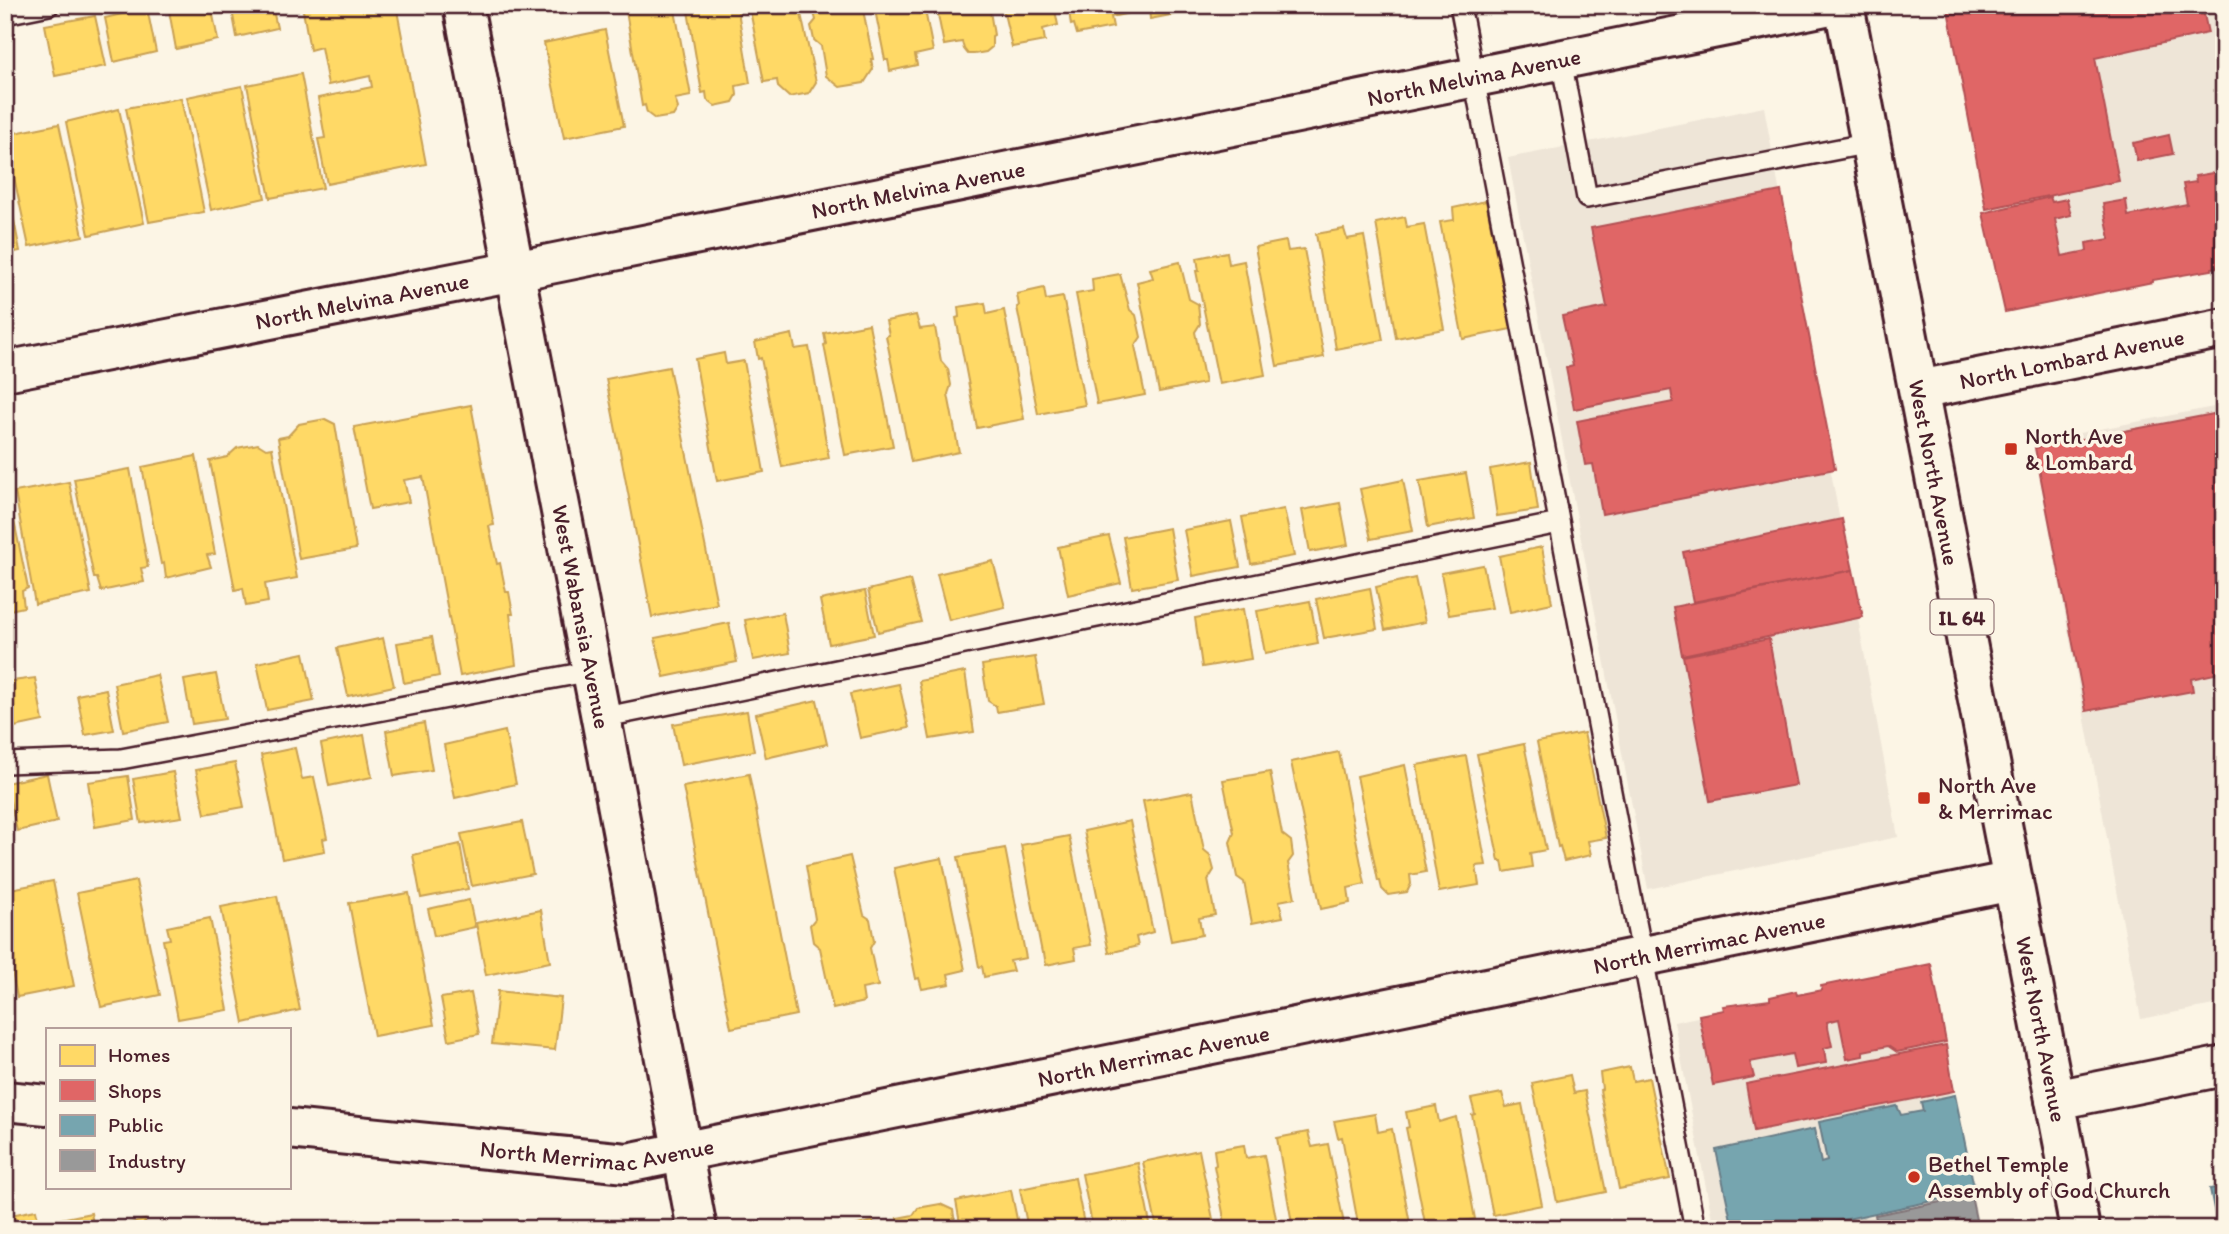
<svg xmlns="http://www.w3.org/2000/svg" width="2229" height="1234" font-family="Itim,sans-serif">
<defs>
<pattern id="industrial-furrows" width="10" height="10" patternUnits="userSpaceOnUse" patternTransform="scale(1.75)"><rect width="10" height="10" fill="#eee5d7"/><path d="M-1 1l2-2M0 10L10 0M9 11l2-2" fill="none" stroke="#cec4b9"/></pattern>
</defs>
<rect width="100%" height="100%" fill="#fcf5e5"/>
<filter id="ink" filterUnits="userSpaceOnUse"><feTurbulence type="fractalNoise" baseFrequency=".0143" numOctaves="2"/><feDisplacementMap in="SourceGraphic" scale="14" xChannelSelector="R" yChannelSelector="G"/><feConvolveMatrix kernelMatrix="1 2 1 2 8 2 1 2 1" color-interpolation-filters="sRGB"/></filter>
<g filter="url(#ink)">
<g fill="#eee5d7">
<polygon points="1946,5 2211,5 2224,71 2224,266 2006,309"/>
<polygon points="1764,107 1898,837 1648,889 1508,158"/>
<polygon points="2224,405 2224,1003 2141,1019 2033,442"/>
<polygon points="1927,968 1973,1195 1803,1229 1714,1229 1674,1022"/>
</g>
<polygon fill="url(#industrial-furrows)" points="1973,1195 1979,1229 1803,1229"/>
<g fill="#ffd966" stroke="#c9a154" stroke-width="2">
<polygon points="168,5 211,5 218,40 176,49"/>
<polygon points="231,5 272,5 277,28 237,37"/>
<polygon points="302,5 396,5 426,164 327,184 318,139 325,138 318,98 372,87 370,76 328,85 321,47 310,50"/>
<polygon points="625,5 674,5 691,96 675,99 678,108 673,116 655,119 647,113 645,105 642,106"/>
<polygon points="687,5 737,5 750,83 736,86 737,95 733,102 715,106 707,100 706,92 702,93"/>
<polygon points="749,5 799,5 816,82 809,93 789,97 778,87 777,80 764,82"/>
<polygon points="812,5 862,5 873,59 871,59 873,69 864,83 840,87 826,76 821,46 814,40 811,26 816,20"/>
<polygon points="874,5 924,5 933,51 915,55 917,65 890,71 888,60 885,60"/>
<polygon points="936,5 989,5 994,35 992,36 992,47 986,52 974,54 968,54 964,49 962,42 944,45"/>
<polygon points="1002,5 1054,5 1058,25 1043,29 1045,41 1012,47"/>
<polygon points="1068,5 1129,5 1130,13 1111,17 1113,27 1077,34 1074,24 1071,25"/>
<polygon points="1145,5 1180,5 1181,13 1150,19 1149,8 1146,9"/>
<polygon points="147,8 156,52 114,62 105,18"/>
<polygon points="95,16 106,66 55,76 45,25"/>
<polygon points="605,30 624,126 564,138 544,43"/>
<polygon points="301,74 323,188 270,198 247,85"/>
<polygon points="242,86 265,198 211,210 187,97"/>
<polygon points="181,98 204,212 149,222 126,108"/>
<polygon points="119,109 144,223 89,235 66,122"/>
<polygon points="59,124 83,236 29,247 5,135"/>
<polygon points="5,174 20,251 5,254"/>
<polygon points="1486,201 1511,329 1463,339 1440,222 1454,220 1453,208"/>
<polygon points="1405,217 1407,227 1424,224 1444,329 1396,338 1376,223"/>
<polygon points="1344,229 1347,239 1364,236 1383,340 1336,349 1316,234"/>
<polygon points="1286,241 1288,251 1304,249 1324,357 1277,366 1255,247"/>
<polygon points="1227,252 1229,264 1244,261 1265,375 1219,384 1196,271 1199,271 1197,258"/>
<polygon points="1180,262 1189,299 1198,304 1200,324 1195,332 1205,383 1159,392 1137,282 1153,278 1150,269"/>
<polygon points="1120,274 1130,310 1136,315 1141,337 1135,346 1145,395 1097,404 1076,294 1093,291 1092,279"/>
<polygon points="1044,288 1046,300 1063,297 1085,405 1038,414 1017,307 1019,306 1017,294"/>
<polygon points="985,303 987,314 1004,310 1024,419 977,428 956,318 959,317 958,307"/>
<polygon points="916,315 920,329 935,327 941,361 948,369 951,385 948,394 959,452 911,462 886,336 889,335 886,321"/>
<polygon points="869,324 893,446 845,455 824,345 826,344 824,333"/>
<polygon points="792,334 795,349 809,347 829,458 782,467 761,358 758,359 755,342"/>
<polygon points="724,353 726,364 744,361 764,472 717,481 695,359"/>
<polygon points="669,367 717,604 652,617 606,379"/>
<polygon points="471,405 494,525 489,526 497,564 500,563 506,592 509,592 513,614 510,614 516,665 460,676 423,477 404,480 409,502 370,509 354,427"/>
<polygon points="325,419 335,424 356,549 299,559 278,438 288,436 299,424"/>
<polygon points="258,444 266,449 272,448 297,578 265,584 268,602 246,606 243,588 235,590 210,461 227,457 237,448"/>
<polygon points="196,456 215,554 207,555 211,567 166,578 164,563 161,564 142,467"/>
<polygon points="1531,462 1538,510 1497,516 1490,469"/>
<polygon points="130,469 148,567 141,568 144,582 101,591 97,578 94,578 74,479"/>
<polygon points="1466,473 1474,518 1428,527 1419,481"/>
<polygon points="1403,480 1413,531 1371,539 1360,489"/>
<polygon points="69,482 91,593 35,604 15,492"/>
<polygon points="8,492 28,588 22,591 24,607 5,611 5,493"/>
<polygon points="1340,503 1348,545 1310,552 1302,510"/>
<polygon points="1284,509 1294,556 1251,564 1242,517"/>
<polygon points="1231,521 1240,567 1193,576 1184,530"/>
<polygon points="1169,528 1178,580 1132,588 1123,537"/>
<polygon points="1109,536 1121,583 1068,595 1058,547"/>
<polygon points="1542,547 1552,603 1510,612 1499,556"/>
<polygon points="993,561 1005,607 949,620 937,574"/>
<polygon points="1483,565 1492,608 1449,615 1441,573"/>
<polygon points="1415,578 1425,622 1385,630 1376,587"/>
<polygon points="910,580 921,622 878,632 868,590"/>
<polygon points="1370,588 1377,629 1324,638 1316,599"/>
<polygon points="865,591 874,635 829,644 820,600"/>
<polygon points="1310,601 1318,643 1265,653 1257,611"/>
<polygon points="1243,609 1251,659 1202,667 1195,618"/>
<polygon points="783,613 790,653 753,660 745,620"/>
<polygon points="729,623 737,662 664,677 655,638"/>
<polygon points="432,637 439,676 404,683 397,643"/>
<polygon points="383,638 394,686 348,696 337,648"/>
<polygon points="304,653 314,701 267,710 257,663"/>
<polygon points="1035,657 1044,704 997,712 996,706 988,701 982,665"/>
<polygon points="965,672 974,732 930,739 919,681"/>
<polygon points="216,674 225,719 192,724 184,680"/>
<polygon points="157,675 168,722 123,731 114,684"/>
<polygon points="35,678 43,721 5,729 5,682"/>
<polygon points="899,684 909,728 860,738 850,694"/>
<polygon points="106,689 114,730 85,735 77,695"/>
<polygon points="817,700 827,744 766,758 756,714"/>
<polygon points="747,711 754,751 681,765 673,724"/>
<polygon points="424,723 432,770 394,776 386,731"/>
<polygon points="505,731 516,784 455,798 444,745"/>
<polygon points="1584,733 1606,838 1588,841 1591,855 1564,861 1560,846 1558,847 1537,742"/>
<polygon points="364,735 372,777 329,786 321,744"/>
<polygon points="1524,744 1546,850 1530,853 1532,867 1504,872 1502,861 1499,861 1477,754"/>
<polygon points="295,748 302,779 314,777 327,838 323,839 325,851 282,859 261,755"/>
<polygon points="1339,752 1365,884 1348,888 1350,903 1321,909 1291,762"/>
<polygon points="1466,756 1486,865 1476,866 1479,885 1439,892 1417,765"/>
<polygon points="235,763 244,807 205,814 196,770"/>
<polygon points="1405,765 1426,872 1410,875 1411,884 1407,892 1388,895 1382,889 1380,881 1378,881 1357,776"/>
<polygon points="173,772 182,817 141,823 133,779"/>
<polygon points="1270,772 1282,834 1291,841 1293,856 1288,863 1295,898 1279,901 1283,917 1252,923 1244,882 1237,877 1230,842 1234,833 1223,780"/>
<polygon points="47,774 57,822 17,831 6,783"/>
<polygon points="749,774 796,1015 731,1028 683,787"/>
<polygon points="128,776 135,820 95,827 88,782"/>
<polygon points="1192,792 1204,850 1210,855 1214,870 1208,880 1215,915 1199,918 1202,935 1171,941 1143,801"/>
<polygon points="1130,821 1153,932 1136,937 1138,946 1109,953 1084,831"/>
<polygon points="522,822 533,874 472,886 461,834"/>
<polygon points="1069,836 1091,945 1074,948 1076,959 1046,965 1044,953 1042,953 1021,845"/>
<polygon points="460,844 468,889 421,898 413,855"/>
<polygon points="1005,848 1026,958 1010,961 1013,971 984,977 982,966 979,967 958,857"/>
<polygon points="850,856 864,915 870,919 874,941 870,948 878,986 862,989 864,1002 833,1009 820,948 813,942 810,925 815,919 806,866"/>
<polygon points="942,858 965,970 948,974 950,984 922,989 919,978 916,979 894,868"/>
<polygon points="53,881 74,986 17,997 5,936 5,890"/>
<polygon points="136,881 160,995 101,1007 77,893"/>
<polygon points="409,893 434,1025 374,1036 349,903"/>
<polygon points="277,896 300,1010 244,1023 221,907"/>
<polygon points="469,900 475,927 434,936 428,909"/>
<polygon points="541,910 550,962 486,975 476,923"/>
<polygon points="210,918 228,1010 178,1019 163,940 170,939 167,927"/>
<polygon points="498,991 561,998 555,1050 492,1044"/>
<polygon points="471,993 479,1034 449,1040 441,998"/>
<polygon points="1630,1067 1633,1081 1649,1078 1670,1179 1619,1189 1600,1090 1602,1089 1600,1073"/>
<polygon points="1570,1075 1574,1093 1585,1091 1606,1192 1557,1202 1532,1083"/>
<polygon points="1502,1093 1506,1107 1522,1104 1542,1205 1493,1215 1472,1115 1475,1114 1471,1099"/>
<polygon points="1436,1106 1439,1122 1456,1117 1475,1219 1426,1228 1406,1128 1409,1127 1406,1112"/>
<polygon points="1375,1114 1378,1132 1392,1129 1411,1229 1359,1229 1342,1137 1338,1138 1334,1121"/>
<polygon points="1308,1132 1312,1147 1328,1144 1345,1229 1293,1229 1277,1138"/>
<polygon points="1244,1145 1246,1158 1264,1155 1278,1229 1226,1229 1214,1166 1216,1165 1214,1150"/>
<polygon points="1199,1150 1215,1229 1157,1229 1143,1162"/>
<polygon points="1138,1163 1151,1229 1093,1229 1082,1174"/>
<polygon points="1075,1178 1085,1229 1028,1229 1020,1189"/>
<polygon points="1011,1190 1019,1229 961,1229 956,1201"/>
<polygon points="940,1204 953,1210 956,1229 899,1229 897,1218 913,1215 918,1208"/>
<polygon points="36,1210 40,1229 5,1229 5,1216"/>
<polygon points="91,1213 94,1229 46,1229 45,1222"/>
<polygon points="145,1220 147,1229 103,1229"/>
<polygon points="873,1221 874,1226 888,1223 889,1229 843,1229"/>
</g>
<g fill="#e06666" stroke="#b35154" stroke-width="2">
<polygon points="1971,5 2202,5 2208,33 2095,58 2119,181 1986,209 1948,10"/>
<polygon points="2169,135 2173,154 2137,161 2133,143"/>
<polygon points="2224,171 2224,266 2212,268 2212,270 2153,280 2153,282 2005,312 1983,213 2050,197 2052,202 2067,199 2071,215 2055,219 2062,256 2087,251 2086,243 2110,239 2103,204 2126,200 2128,216 2187,204 2183,184 2196,182 2195,176"/>
<polygon points="1781,191 1835,469 1602,514 1593,464 1585,465 1577,421 1673,402 1671,390 1574,409 1566,368 1573,366 1562,316 1607,307 1591,228"/>
<polygon points="2224,412 2224,672 2191,679 2193,691 2086,711 2035,448"/>
<polygon points="1842,519 1853,570 1693,602 1683,552"/>
<polygon points="1853,570 1863,617 1682,655 1673,607"/>
<polygon points="1769,639 1796,785 1710,801 1683,656"/>
<polygon points="1931,964 1946,1042 1897,1052 1888,1046 1863,1051 1863,1056 1847,1059 1839,1019 1827,1022 1832,1046 1824,1048 1826,1063 1795,1068 1792,1054 1750,1062 1754,1077 1713,1085 1699,1015 1724,1010 1723,1006 1770,1000 1770,997 1796,991 1797,995 1822,990 1821,986"/>
<polygon points="1946,1045 1954,1091 1754,1131 1746,1084"/>
</g>
<g fill="#76a5af" stroke="#697d87" stroke-width="2">
<polygon points="1955,1095 1975,1192 1800,1229 1733,1229 1716,1150 1814,1129 1821,1163 1827,1161 1819,1122 1897,1106 1901,1115 1923,1111 1921,1102"/>
<polygon points="2224,1186 2224,1229 2218,1229 2210,1189"/>
</g>
<polygon fill="#999" stroke="#817478" stroke-width="2" points="1971,1196 1978,1229 1878,1229 1875,1215"/>
<g fill="none" stroke-linecap="round" stroke-linejoin="round">
<g stroke="#4a1f2b" stroke-width="24">
<g id="lane">
<polyline points="1460,5 1695,1229"/>
<polyline points="5,14 49,5"/>
<polyline points="1561,60 1587,198 1870,143"/>
<polyline points="601,718 1559,523"/>
<polyline points="5,763 121,759 592,671"/>
</g>
</g>
<g stroke="#4a1f2b" stroke-width="44">
<g id="street">
<path id="s1" d="M463 5 601 718 697 1229"/>
<path id="s2" d="M5 371 515 271 1831 5"/>
<path id="s3" d="M1919 390 2224 328"/>
<polyline points="2055,1100 2224,1066"/>
<polyline points="5,1101 47,1105"/>
<path id="s4" d="M289 1129 627 1163 2013 881"/>
</g>
</g>
<g stroke="#4a1f2b" stroke-width="44">
<g id="primary">
<path id="s5" d="M1844 5 2080 1229"/>
</g>
</g>
<use href="#lane" stroke="#fcf5e5" stroke-width="19"/>
<use href="#street" stroke="#fcf5e5" stroke-width="38"/>
<use href="#primary" stroke="#fcf5e5" stroke-width="38"/>
</g>
</g>
<g fill="#c8321e" stroke="#fcf5e5" stroke-width="2.5">
<rect x="2004" y="442" width="14" height="14" rx="3.5"/>
<rect x="1917" y="791" width="14" height="14" rx="3.5"/>
<circle cx="1914" cy="1177" r="7"/>
</g>
<g text-anchor="middle" dominant-baseline="central" stroke-width="7" stroke-linejoin="round" paint-order="stroke">
<rect fill="#fcf5e5" stroke="#7f5f63" stroke-width="2" x="1930.5" y="599.5" width="63" height="35" rx="5"/>
<g font-size="21" font-weight="bold" fill="#4a1f2b">
<text x="1962" y="617">IL 64</text>
</g>
<g font-size="23" fill="#4a1f2b" stroke="#fcf5e5">
<text stroke="none"><textPath href="#s2" startOffset="1498">North Melvina Avenue</textPath></text>
<text stroke="none"><textPath href="#s2" startOffset="931">North Melvina Avenue</textPath></text>
<text stroke="none"><textPath href="#s2" startOffset="364">North Melvina Avenue</textPath></text>
<text stroke="none"><textPath href="#s3" startOffset="156">North Lombard Avenue</textPath></text>
<text stroke="none"><textPath href="#s5" startOffset="476">West North Avenue</textPath></text>
<text stroke="none"><textPath href="#s1" startOffset="623">West Wabansia Avenue</textPath></text>
<text stroke="none"><textPath href="#s4" startOffset="1444">North Merrimac Avenue</textPath></text>
<text stroke="none"><textPath href="#s5" startOffset="1043">West North Avenue</textPath></text>
<text stroke="none"><textPath href="#s4" startOffset="877">North Merrimac Avenue</textPath></text>
<text stroke="none"><textPath href="#s4" startOffset="310">North Merrimac Avenue</textPath></text>
</g>
<g font-size="23" fill="#4a1f2b" stroke="#fcf5e5" text-anchor="start">
<text x="2025" y="436">North Ave<tspan x="2025" dy="26">&amp; Lombard</tspan></text>
<text x="1938" y="785">North Ave<tspan x="1938" dy="26">&amp; Merrimac</tspan></text>
<text x="1928" y="1164">Bethel Temple<tspan x="1928" dy="26">Assembly of God Church</tspan></text>
</g>
</g>
<rect width="2229" height="1234" fill="none" stroke="#fcf5e5" stroke-width="28"/>
<rect x="14" y="14" width="2201" height="1206" fill="none" stroke="#4a1f2b" stroke-width="2.5" filter="url(#ink)"/>
<rect x="46" y="1028" width="245" height="161" fill="#fcf5e5" stroke="#b59f9b" stroke-width="2"/>
<rect x="60" y="1045" width="35" height="21" fill="#ffd966" stroke="#b59f9b" stroke-width="2"/>
<text x="108" y="1062" font-size="21" fill="#4a1f2b">Homes</text>
<rect x="60" y="1080" width="35" height="21" fill="#e06666" stroke="#b59f9b" stroke-width="2"/>
<text x="108" y="1098" font-size="21" fill="#4a1f2b">Shops</text>
<rect x="60" y="1115" width="35" height="21" fill="#76a5af" stroke="#b59f9b" stroke-width="2"/>
<text x="108" y="1132" font-size="21" fill="#4a1f2b">Public</text>
<rect x="60" y="1150" width="35" height="21" fill="#999999" stroke="#b59f9b" stroke-width="2"/>
<text x="108" y="1168" font-size="21" fill="#4a1f2b">Industry</text>
</svg>
